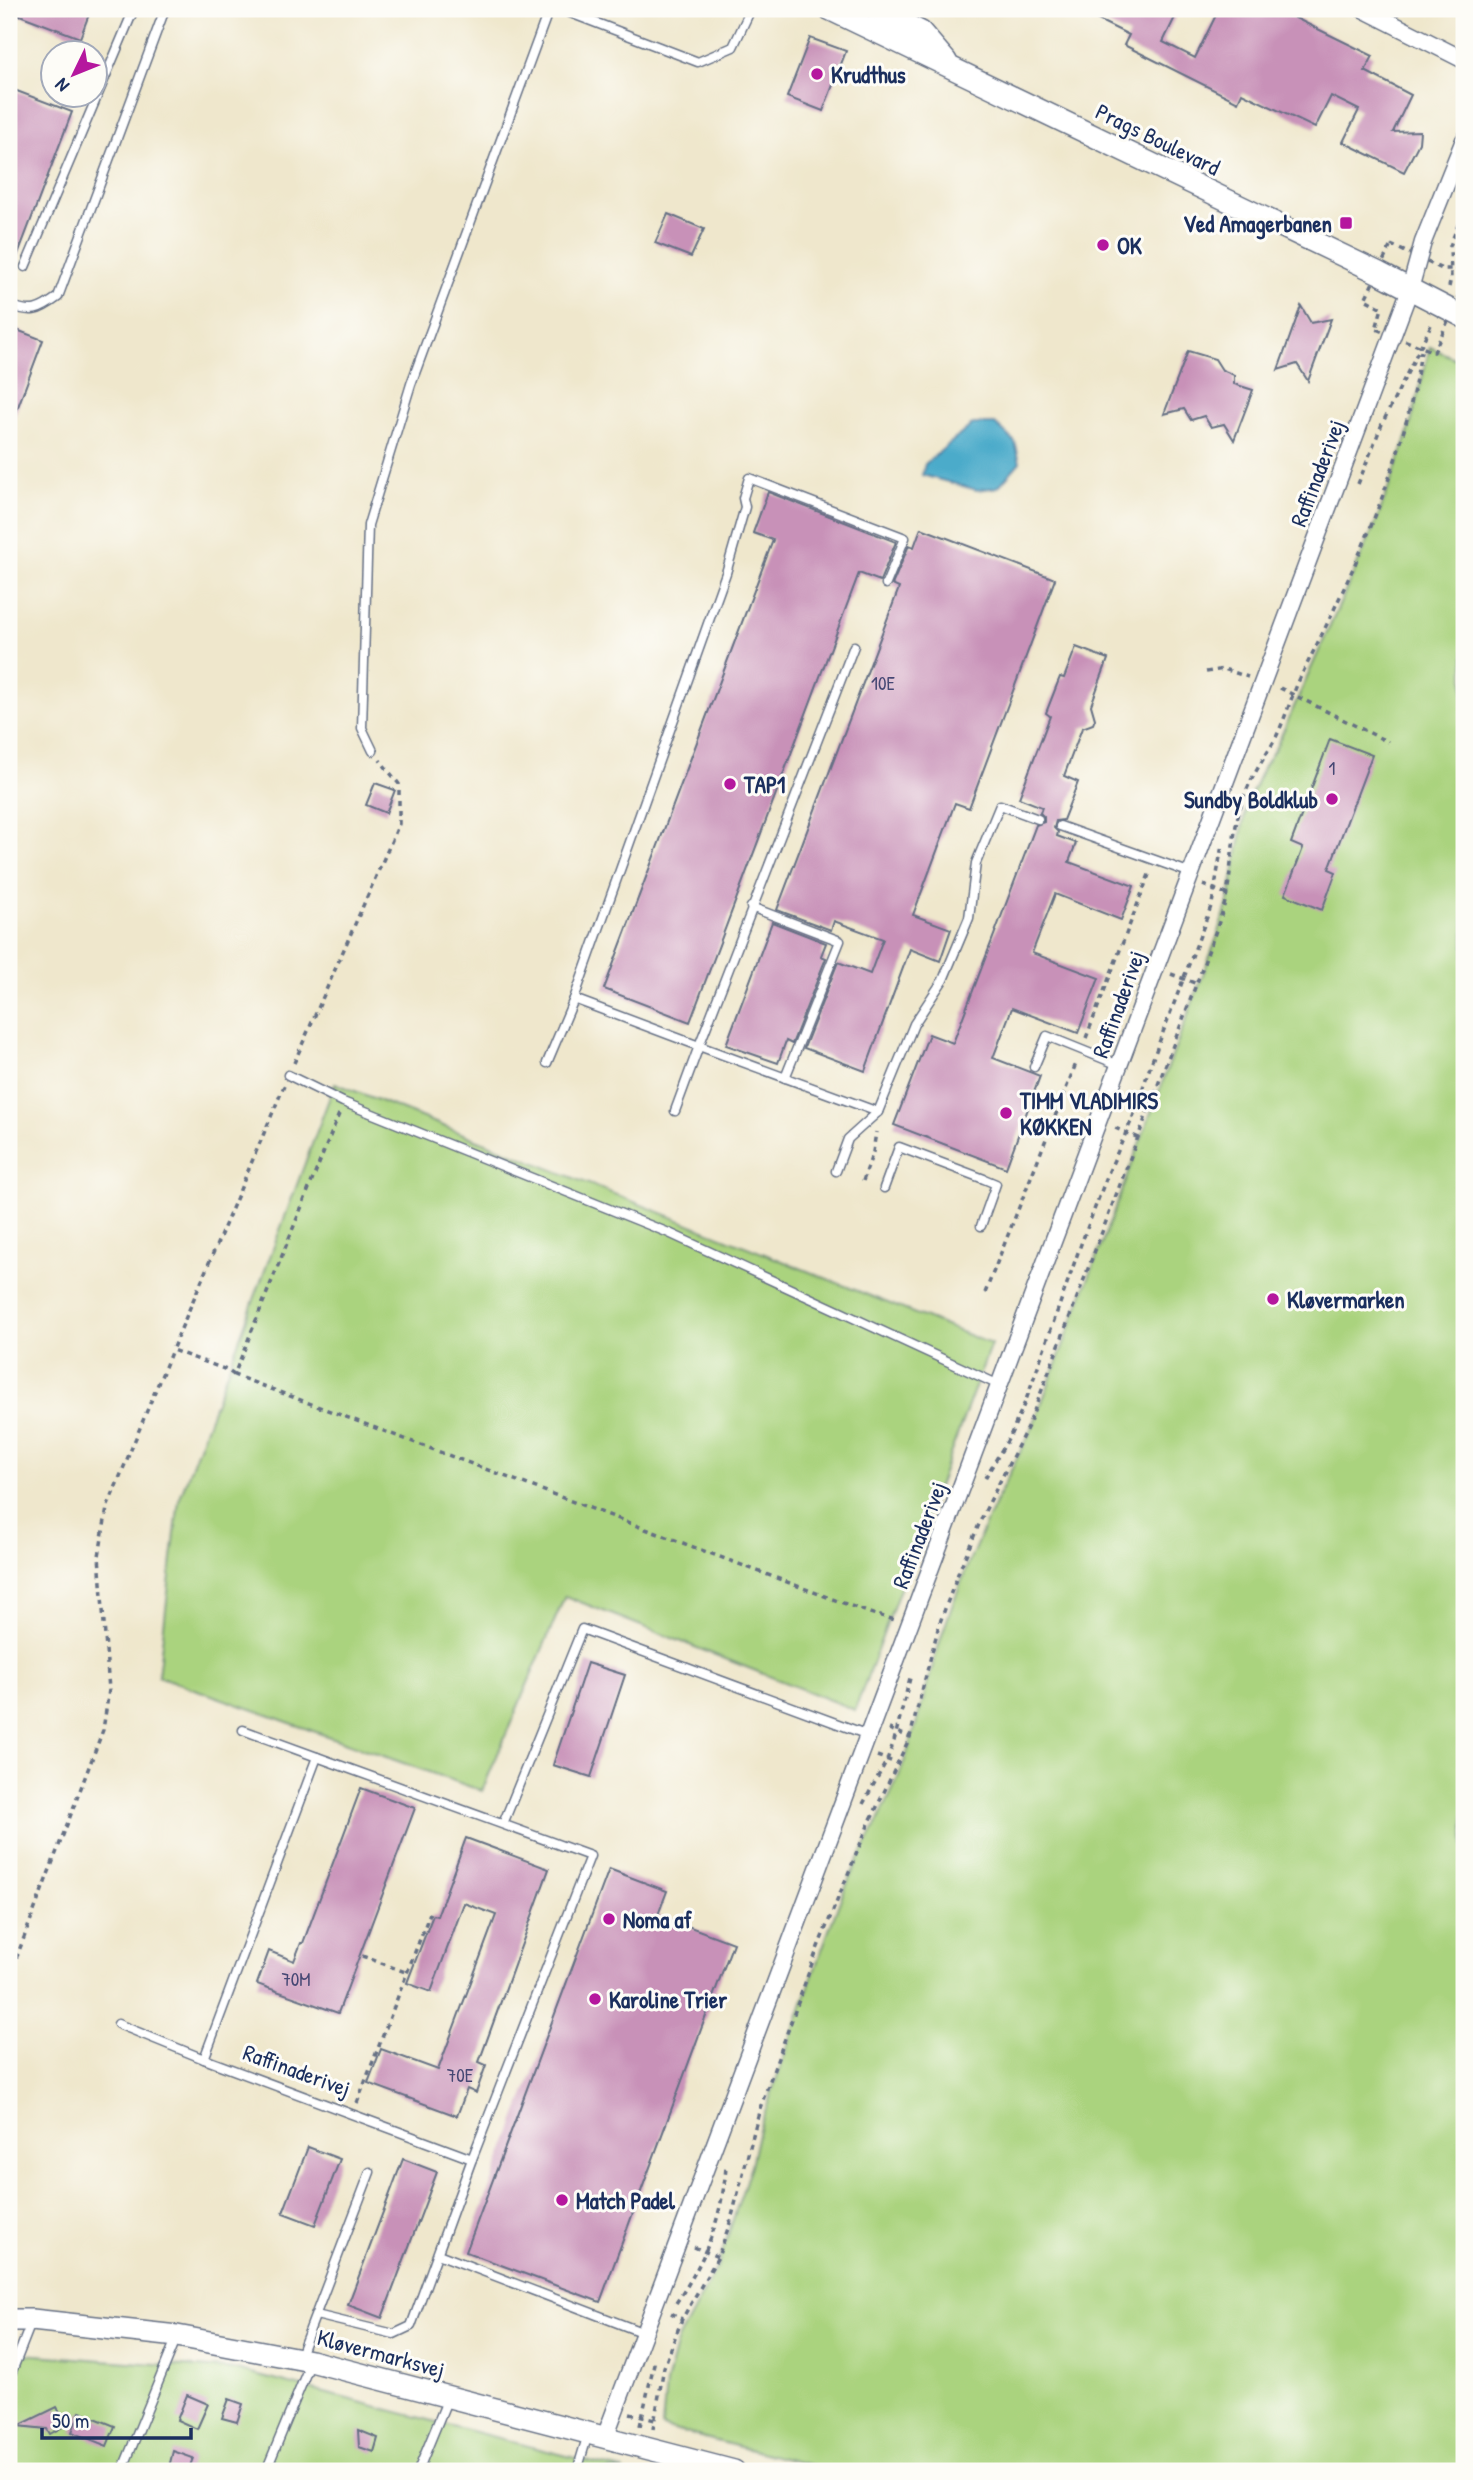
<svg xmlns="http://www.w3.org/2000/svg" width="1473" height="2480" font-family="'Patrick Hand',sans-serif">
<rect width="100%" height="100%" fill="#fdfcf7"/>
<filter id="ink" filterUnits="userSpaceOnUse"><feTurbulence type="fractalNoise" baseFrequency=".0143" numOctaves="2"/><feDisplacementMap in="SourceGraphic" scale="14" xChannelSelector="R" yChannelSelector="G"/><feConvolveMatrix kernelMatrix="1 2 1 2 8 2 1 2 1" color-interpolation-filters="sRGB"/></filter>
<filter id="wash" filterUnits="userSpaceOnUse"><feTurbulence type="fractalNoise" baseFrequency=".00686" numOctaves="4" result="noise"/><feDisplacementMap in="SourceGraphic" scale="28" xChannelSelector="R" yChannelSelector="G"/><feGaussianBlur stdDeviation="1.57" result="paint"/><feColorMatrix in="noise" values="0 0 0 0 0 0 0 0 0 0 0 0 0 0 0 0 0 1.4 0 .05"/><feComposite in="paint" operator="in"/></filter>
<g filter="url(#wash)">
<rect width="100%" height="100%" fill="#efe7cc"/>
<g fill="#aad37e" stroke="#62816e" stroke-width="2">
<path d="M1430 347 1464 363V2471H833L662 2427 666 2384 677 2342 718 2265 751 2165 759 2129C786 2052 812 1974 841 1898 859 1854 885 1812 902 1768 919 1721 929 1673 945 1626 968 1558 998 1494 1031 1431L1219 932 1230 895 1247 803 1264 766 1277 745 1375 525 1408 435Z"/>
<polygon points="335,1083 991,1344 855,1710 565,1596 482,1791 158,1676 179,1500"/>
<polygon points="9,2353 236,2370 625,2471 9,2471"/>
</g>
<polygon fill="#4cabca" stroke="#346d94" stroke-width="2" points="973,424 995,424 1015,442 1020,462 998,487 977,490 922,475 925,464"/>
<g id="blocks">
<g fill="#c891b8">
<polygon points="9,9 91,9 80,38 9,11"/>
<polygon points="1076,9 1179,9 1163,42 1195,58 1219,9 1277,9 1373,56 1365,71 1411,95 1393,132 1420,131 1419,143 1404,172 1343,142 1359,110 1331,96 1315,128 1242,93 1238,102 1124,45 1129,35"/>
<polygon points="810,38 846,51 823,111 787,97"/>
<polygon points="9,88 72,112 10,275 9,275"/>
<polygon points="668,214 704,229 691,257 655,243"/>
<polygon points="1301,306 1311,323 1331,319 1308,381 1297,364 1278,370"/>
<polygon points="9,327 43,340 10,428 9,428"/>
<polygon points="1188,351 1215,359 1222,370 1234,375 1234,384 1253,390 1234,440 1224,424 1211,427 1204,416 1191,420 1184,409 1164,414"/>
<polygon points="768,492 896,542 880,581 859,573 690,1022 604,989 773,540 753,533"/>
<polygon points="921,528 1055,579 969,808 955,803 913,915 951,929 940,961 910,949 865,1071 804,1048 838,962 870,974 883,939 834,921 831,930 777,910 899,588 892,585 909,545 914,547"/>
<polygon points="1076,647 1108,659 1091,705 1095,719 1093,724 1082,728 1064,776 1078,782 1063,820 1056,821 1054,828 1058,832 1057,836 1076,843 1069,862 1134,886 1121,920 1055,894 1032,953 1099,978 1078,1033 1012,1008 993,1058 1040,1076 1006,1168 894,1125 929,1034 953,1043 1036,825 1044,822 1044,817 1040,813 1042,807 1019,798 1050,716 1046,713 1060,677 1064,678"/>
<polygon points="1330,739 1372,755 1329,869 1336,872 1322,910 1285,895 1303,848 1291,843"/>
<polygon points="375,783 395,790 386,813 366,805"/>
<polygon points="772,922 826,943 821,956 826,958 792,1044 786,1041 778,1063 726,1045"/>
<polygon points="587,1663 625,1675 591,1777 553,1765"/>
<polygon points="361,1788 415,1808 338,2013 257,1984 269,1951 294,1961 301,1943 303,1943"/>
<polygon points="466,1838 549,1869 479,2062 486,2065 476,2093 467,2089 457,2116 368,2083 381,2049 438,2070 496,1915 464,1903 431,1992 407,1983 433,1915 437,1916"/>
<polygon points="609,1869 667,1891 658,1915 733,1943 600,2302 466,2252"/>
<polygon points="308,2147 340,2159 315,2225 283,2213"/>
<polygon points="403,2159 437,2172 382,2318 348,2305"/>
<polygon points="187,2395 208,2404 197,2429 177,2420"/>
<polygon points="229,2399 243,2404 237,2422 222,2418"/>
<polygon points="57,2407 66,2425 50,2434 47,2429 18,2426"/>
<polygon points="80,2412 115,2426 107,2446 72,2432"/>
<polygon points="358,2430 378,2438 374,2452 359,2447"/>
<polygon points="173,2451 193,2458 188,2471 168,2471"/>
</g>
</g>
</g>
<g filter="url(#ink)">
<use href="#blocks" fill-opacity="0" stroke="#656f84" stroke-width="2"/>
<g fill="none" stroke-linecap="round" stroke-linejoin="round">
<g stroke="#656f84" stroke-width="11">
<g id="service">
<polyline points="560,9 698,62 733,47 751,9"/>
<polyline points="25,267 134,9"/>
<path d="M9 305C32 314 39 311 58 297L165 9"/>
<polyline points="854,646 699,1046 878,1112"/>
<polyline points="373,751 362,728 368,525 411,384 549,9"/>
<polyline points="1060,826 1191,873"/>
<polyline points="751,907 840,941 785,1078"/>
<polyline points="547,1063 574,999"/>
<polyline points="1034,1067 1047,1036 1119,1065"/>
<polyline points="288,1075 343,1102 669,1233 999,1385"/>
<polyline points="675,1111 699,1046 574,999 726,573 745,507 743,498 749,478 905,538 886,584"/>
<polyline points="836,1171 848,1139 878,1112 914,1024 943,980 969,918 976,863 1000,805 1038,819"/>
<polyline points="884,1188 899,1147 984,1179 996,1184 981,1226"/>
<polyline points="243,1730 317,1757"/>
<polygon points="317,1757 590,1856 472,2159 204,2059"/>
<polyline points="503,1824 582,1629 868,1735"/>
<polyline points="118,2024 204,2059"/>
<polyline points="438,2254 644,2333"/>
<polyline points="316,2315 394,2334 411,2326 472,2159"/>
<polyline points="299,2358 370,2172"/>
<polyline points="9,2379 31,2323"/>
<polyline points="122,2471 176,2339"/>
<polyline points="266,2471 310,2364"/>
<polyline points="418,2471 448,2398"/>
<polyline points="577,2471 588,2434"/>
</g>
</g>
<g stroke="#656f84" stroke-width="19">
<g id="minor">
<polyline points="1363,9 1464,60"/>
<polyline points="605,2437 1410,289 1423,242 1464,140"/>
</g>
</g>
<g stroke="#656f84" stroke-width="24">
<g id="tertiary">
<polyline points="829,9 1379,273 1464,317"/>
<polyline points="876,9 921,32 946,61"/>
<polyline points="9,2320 32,2320 177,2336 311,2361 734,2471"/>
</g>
</g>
<g stroke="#656f84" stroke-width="3.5" stroke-dasharray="5 5" stroke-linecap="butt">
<polygon points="1391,245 1442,269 1461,269 1460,294 1434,352 1376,329 1382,308 1365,299"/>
<polyline points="1449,287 1451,278 1450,246 1464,209"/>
<polyline points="1358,484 1382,424 1432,323"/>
<polyline points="1206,672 1224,669 1248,677"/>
<polyline points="1280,688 1388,742"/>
<polyline points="1203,885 1227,894"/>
<polyline points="1171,974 1195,983"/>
<polyline points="1086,1038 1150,872"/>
<polyline points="294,1063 399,824 399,784 380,760"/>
<polyline points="339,1114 234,1375 870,1613 895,1620"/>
<polyline points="1115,1128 1139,1138"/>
<polyline points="863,1181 873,1152 876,1132"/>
<polyline points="985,1293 1077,1061"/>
<polyline points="234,1375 227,1370 172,1350 284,1086"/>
<polyline points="985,1478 1010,1436 1026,1400 1081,1244 1109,1171 1133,1117 1152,1061 1212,904 1222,845"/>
<polyline points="889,1729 910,1737"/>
<polyline points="877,1756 899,1764"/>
<polyline points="863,1804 887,1760 894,1741 910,1678"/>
<polyline points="362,1956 408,1973"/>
<polyline points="9,1977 103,1730 109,1690 99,1556 107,1508 172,1350"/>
<polyline points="357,2103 430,1913"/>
<polyline points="694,2247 718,2257"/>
<path d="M676 2303C705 2261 722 2219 726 2167"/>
<polyline points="671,2313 682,2319"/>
<polyline points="630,2414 655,2420"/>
<polyline points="640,2426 655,2359"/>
<path d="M653 2429 664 2367 682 2319 718 2257 731 2220 760 2108 818 1947 867 1828 910 1737 939 1625 959 1571 983 1515 1029 1424 1202 969C1210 944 1222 919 1227 893 1233 860 1232 825 1245 794 1252 776 1263 760 1273 743 1285 721 1291 696 1302 674 1354 572 1404 465 1421 351"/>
</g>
<use href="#service" stroke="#fff" stroke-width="8"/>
<use href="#minor" stroke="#fff" stroke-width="16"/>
<use href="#tertiary" stroke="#fff" stroke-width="21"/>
</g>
</g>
<g fill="#b5179e" stroke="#fdfcf7" stroke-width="2.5">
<circle cx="817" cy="74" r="7"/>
<rect x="1339" y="216" width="14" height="14" rx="3.5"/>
<circle cx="1103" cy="245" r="7"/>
<circle cx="730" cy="784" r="7"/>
<circle cx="1332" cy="799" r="7"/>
<circle cx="1006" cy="1113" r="7"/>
<circle cx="1273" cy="1299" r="7"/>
<circle cx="609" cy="1919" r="7"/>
<circle cx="595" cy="1999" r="7"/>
<circle cx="562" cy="2200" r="7"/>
</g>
<g text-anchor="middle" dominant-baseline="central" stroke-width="6" stroke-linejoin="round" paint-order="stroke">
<g font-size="19" fill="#464874">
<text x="883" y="683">10E</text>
<text x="1332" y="768">1</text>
<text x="296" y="1979">70M</text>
<text x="460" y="2075">70E</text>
</g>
<g font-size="23" font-weight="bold" fill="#1b2f5e" stroke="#fdfcf7" text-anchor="start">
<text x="831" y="74">Krudthus</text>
<text x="1332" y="223" text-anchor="end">Ved Amagerbanen</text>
<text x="1117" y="245">OK</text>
<text x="744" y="784">TAP1</text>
<text x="1318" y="799" text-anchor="end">Sundby Boldklub</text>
<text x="1020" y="1100">TIMM VLADIMIRS<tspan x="1020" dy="26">KØKKEN</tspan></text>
<text x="1287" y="1299">Kløvermarken</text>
<text x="623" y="1919">Noma af</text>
<text x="609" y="1999">Karoline Trier</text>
<text x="576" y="2200">Match Padel</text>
</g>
<g font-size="23" fill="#1b2f5e" stroke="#fdfcf7">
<text transform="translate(1158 139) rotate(26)">Prags Boulevard</text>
<text transform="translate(1317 473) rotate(-69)">Raffinaderivej</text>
<text transform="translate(1118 1004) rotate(-70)">Raffinaderivej</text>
<text transform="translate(919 1535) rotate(-69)">Raffinaderivej</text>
<text transform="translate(297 2070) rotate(20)">Raffinaderivej</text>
<text transform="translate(381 2353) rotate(15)">Kløvermarksvej</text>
</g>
</g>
<rect width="1473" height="2480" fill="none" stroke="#fdfcf7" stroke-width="35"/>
<g transform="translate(74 74) rotate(227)"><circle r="33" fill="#fdfcf7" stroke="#a3aaba" stroke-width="2"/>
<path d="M0-5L12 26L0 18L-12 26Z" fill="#b5179e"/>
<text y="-10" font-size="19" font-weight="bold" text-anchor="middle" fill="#1b2f5e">N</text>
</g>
<path d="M42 2428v10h149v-10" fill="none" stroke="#1b2f5e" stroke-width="3.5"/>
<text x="52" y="2428" font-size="21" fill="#1b2f5e" stroke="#fdfcf7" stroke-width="5" paint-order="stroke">50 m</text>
</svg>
